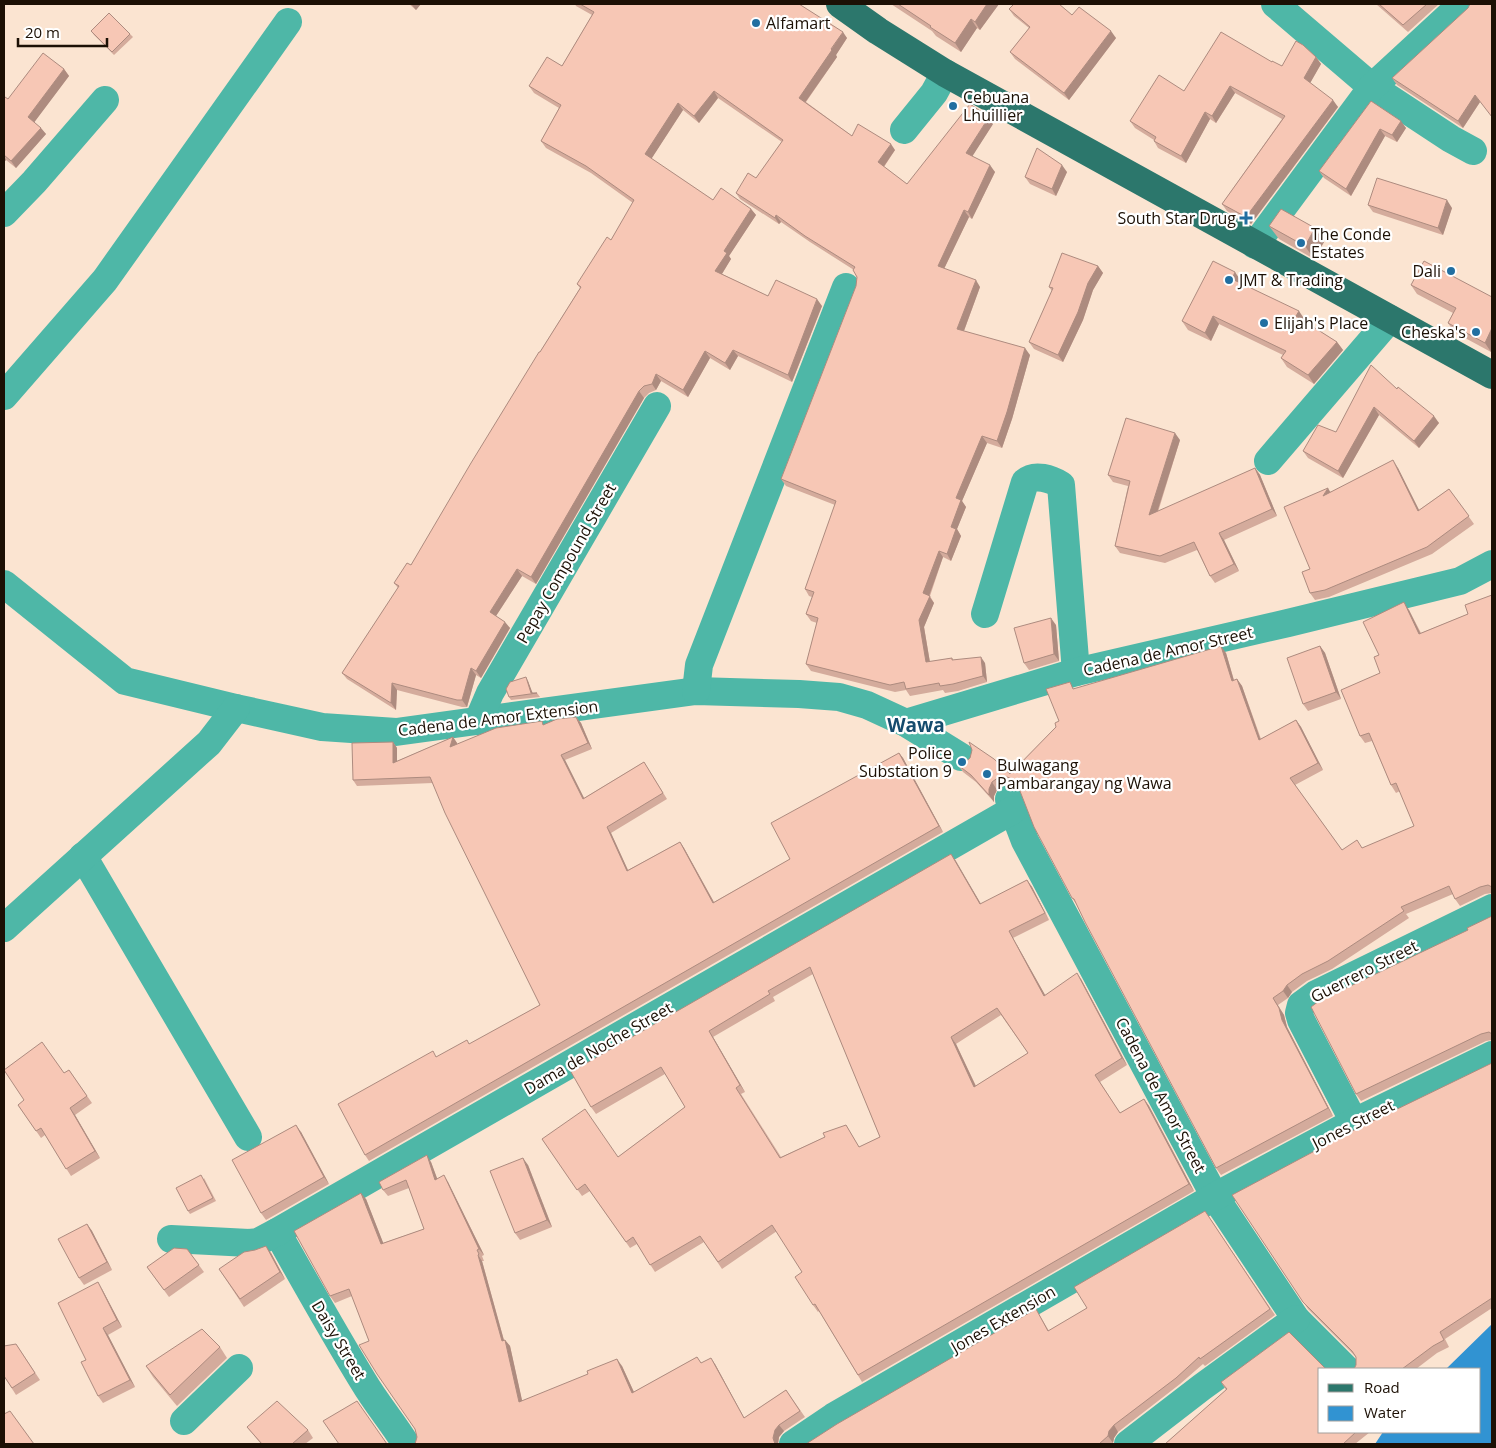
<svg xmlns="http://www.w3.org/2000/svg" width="1496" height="1448" font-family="'Open Sans',sans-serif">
<rect width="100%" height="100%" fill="#fbe4d1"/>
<polygon fill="#3193d2" points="1492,1324 1492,1444 1375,1444 1383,1432 1480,1432 1480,1369 1446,1369"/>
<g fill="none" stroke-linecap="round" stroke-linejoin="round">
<g stroke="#4eb7a7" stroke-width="28">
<polyline points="1275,4 1372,87 1451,139 1473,151"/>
<polyline points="904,130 934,93 945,73"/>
<polyline points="4,213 34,182 105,100"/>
<polyline points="1255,245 1372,87 1462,4"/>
<polyline points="4,396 105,280 288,22"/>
<polyline points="1268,461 1390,319"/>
<polyline points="4,584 125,681 236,708 322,727 396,732 696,691 799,694 839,697 867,705 906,723 961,757"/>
<path d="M985 614 1025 482C1035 473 1051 479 1061 485L1076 672"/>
<polyline points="696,691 699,665 846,287"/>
<polyline points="478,721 490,693 657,406"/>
<polyline points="906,723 1076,672 1288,623 1460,581 1492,564"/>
<polyline points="1009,799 1025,841 1215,1197 1296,1319 1346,1369"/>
<polyline points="83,856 248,1137"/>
<polyline points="4,928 209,743 236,708"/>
<polyline points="1354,1122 1301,1020 1299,1013 1301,1005 1316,994 1492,908"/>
<path d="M277 1232C305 1282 333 1332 363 1381 376 1403 393 1423 406 1444"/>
<polyline points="171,1239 249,1243 258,1242 277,1232 1013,810"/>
<polyline points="184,1421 239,1368"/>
<polyline points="793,1444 833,1417 1223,1192 1354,1122 1492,1055"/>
<polyline points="1128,1444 1202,1387 1296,1319"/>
</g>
<polyline stroke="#2c776c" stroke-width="28" points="840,4 878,31 945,73 1492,375"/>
</g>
<g fill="#d4ab9c" fill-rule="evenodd">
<polygon points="409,4 421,4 416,10"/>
<polygon points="575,4 799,4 847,38 836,55 837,57 806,102 852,136 895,150 884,167 907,184 993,124 972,156 995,172 972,219 969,217 944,269 980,287 964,331 1030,355 1012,419 1002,448 987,443 962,501 966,507 957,529 961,536 951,561 943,557 930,596 934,603 924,627 930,662 952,658 953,660 985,663 987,682 958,691 945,693 943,690 910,696 906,690 895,692 811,671 806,664 817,623 811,621 806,614 812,597 809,596 805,589 835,505 786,486 781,479 856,286 857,277 854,270 810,242 781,222 779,224 740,199 736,193 756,178 782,142 718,98 699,123 683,110 651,159 713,200 751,209 756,215 729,256 731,259 722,274 768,296 822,306 792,382 738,356 730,370 710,358 688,397 661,381 656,390 649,393 644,398 536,584 522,576 496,616 510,628 481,678 476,675 467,707 462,707 397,690 396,710 347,679 342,673 398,588 394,583 411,565 540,352 580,288 577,284 611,240 633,203 591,173 546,148 541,141 559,108 534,93 529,86 562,66 592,15 576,6"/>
<polygon points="891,4 999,4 980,30 977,28 961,52 936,36 932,31"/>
<polygon points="1376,4 1439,4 1408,32"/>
<polygon points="1468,8 1480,102 1463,128 1397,85 1392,78"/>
<polygon points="1009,9 1072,15 1116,38 1069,100 1015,59 1010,52 1029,28 1014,16"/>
<polygon points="91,31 130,34 133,37 114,55 94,35"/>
<polygon points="1316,57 1321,64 1310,83 1338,107 1251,224 1227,211 1222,204 1282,119 1235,93 1216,123 1210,119 1186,163 1158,148 1154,141 1154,140 1135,128 1130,121 1184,91 1272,62 1282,66"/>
<polygon points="64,69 69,76 34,122 46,134 16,168 6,160 4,162 4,98 8,99"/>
<polygon points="1371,101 1406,128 1397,142 1385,136 1351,196 1324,178 1319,171"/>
<polygon points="1067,172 1056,196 1030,184 1025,177"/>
<polygon points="1368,205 1452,208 1443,235 1373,212"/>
<polygon points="1269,226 1324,242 1314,259 1279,239"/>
<polygon points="1098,266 1103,273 1093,290 1083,320 1063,362 1034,349 1029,342 1052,291 1049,287"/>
<polygon points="1241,281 1240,283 1305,320 1304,321 1337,342 1343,350 1314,384 1287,367 1281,358 1283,355 1219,324 1211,341 1188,330 1182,321"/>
<polygon points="1411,285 1492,297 1492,349 1491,352 1454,332 1448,323 1453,313 1417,294"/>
<polygon points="1397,389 1439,423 1419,448 1379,415 1343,478 1308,458 1303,451 1336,432"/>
<polygon points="1180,440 1158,512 1255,468 1260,475 1277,516 1224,540 1239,571 1215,583 1210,576 1197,550 1165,563 1120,553 1115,546 1128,486 1113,482 1108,475"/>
<polygon points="1398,468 1419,510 1449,489 1474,524 1432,554 1329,597 1315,600 1310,593 1310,569 1330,492"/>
<polygon points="1492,595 1492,893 1485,894 1460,906 1455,899 1453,894 1406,914 1409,918 1332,969 1307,981 1292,992 1288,998 1278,1005 1284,1015 1287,1027 1333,1116 1221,1175 1216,1168 1077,905 1072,898 1018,787 1012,784 1004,784 997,790 994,796 994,802 976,782 963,772 958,765 1010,774 1056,727 1075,689 1226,653 1234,680 1237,679 1242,686 1261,739 1296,720 1301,727 1323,770 1295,785 1342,850 1363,848 1414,826 1400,791 1396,793 1391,785 1372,741 1365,743 1360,736 1380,673 1379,655 1409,610 1421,633 1468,614"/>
<polygon points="1056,625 1059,661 1029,670 1024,663"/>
<polygon points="1320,646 1325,653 1341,699 1308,711 1303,704"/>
<polygon points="528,681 532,693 537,693 540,697 511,700 509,697"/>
<polygon points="576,717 581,723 592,749 565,760 584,798 644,762 667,799 611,833 628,870 680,842 684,848 714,902 790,859 899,753 903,758 943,832 369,1161 365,1155 437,1057 470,1044 540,1005 433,783 357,786 353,780 393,742 397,748 397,761 453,737 457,743 457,744 545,725"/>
<path d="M951 854 981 904 1027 880 1032 887 1049 920 1013 938 1045 995 1081 979 1127 1065 1100 1082 1120 1113 1144 1099 1149 1106 1194 1191 862 1382 819 1311 818 1312 813 1305 802 1272 777 1231 722 1269 704 1242 655 1272 637 1244 630 1248 590 1191 582 1196 542 1139 618 1157 685 1107 665 1074 596 1114 591 1107ZM813 974 880 1137 859 1147 846 1125 825 1137 781 1157 741 1094 745 1092 713 1037 775 1001 773 997ZM1001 1015 1028 1053 976 1086 956 1044Z"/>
<polygon points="1492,916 1492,1040 1486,1041 1361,1101 1356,1094 1468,930"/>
<polygon points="1492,1063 1492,1308 1445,1339 1449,1347 1437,1353 1416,1369 1354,1369 1356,1365 1356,1357 1308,1309 1232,1195"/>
<polygon points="69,1070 92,1103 75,1115 100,1158 71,1176 45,1135 41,1138 18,1105"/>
<polygon points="301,1132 329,1184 266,1220 261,1213"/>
<polygon points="431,1162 437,1179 448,1182 484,1255 482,1256 484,1261 482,1261 504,1340 505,1340 510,1346 522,1401 622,1366 634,1392 697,1357 701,1363 715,1364 744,1418 786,1390 805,1417 784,1431 779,1437 778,1444 415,1444 417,1437 415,1429 369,1341 352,1296 335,1303 330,1296 366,1199 383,1243 424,1229 409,1188 388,1196 383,1190"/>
<polygon points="528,1165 552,1227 520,1240 515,1233"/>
<polygon points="204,1178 216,1201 190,1214 188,1211"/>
<polygon points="1205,1211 1275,1315 1205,1366 1203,1364 1180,1384 1118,1432 1114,1438 1113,1443 1111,1444 806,1444 1036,1309 1049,1331 1087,1308"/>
<polygon points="87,1224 92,1231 112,1270 84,1285 79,1278"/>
<polygon points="187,1249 204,1272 169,1297 147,1267"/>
<polygon points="271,1253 285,1279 244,1307 219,1269"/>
<polygon points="102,1289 122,1327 108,1335 135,1387 103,1403 98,1396"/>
<polygon points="16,1344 40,1380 16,1395 4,1376"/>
<polygon points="220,1347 227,1358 177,1406 153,1377 146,1366"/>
<polygon points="1221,1382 1320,1432 1370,1432 1355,1444 1165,1444 1226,1390"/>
<polygon points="247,1427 308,1430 313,1438 305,1444 261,1444"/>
</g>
<g fill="#ad8b7f">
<polygon points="411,4 421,4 416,10"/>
<polygon points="987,4 999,4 980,30 975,22"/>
<polygon points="971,19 977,28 961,52 955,43"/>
<polygon points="1111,31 1116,38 1069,100 1064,93"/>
<polygon points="843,32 847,38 836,55 837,57 804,104 799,98"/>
<polygon points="1316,57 1321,64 1309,85 1304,78"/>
<polygon points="64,69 69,76 33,124 28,117"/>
<polygon points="1230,86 1235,93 1216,123 1212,116"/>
<polygon points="714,91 718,98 699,123 694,116"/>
<polygon points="1475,95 1480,102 1463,128 1458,121"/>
<polygon points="1333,100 1338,107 1251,224 1246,217"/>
<polygon points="678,103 683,110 650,161 645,154"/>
<polygon points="1205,112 1210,119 1186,163 1181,156"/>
<polygon points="989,117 993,124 970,160 966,153"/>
<polygon points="1401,121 1406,128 1397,142 1392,135"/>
<polygon points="41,128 46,134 16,168 11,161"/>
<polygon points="1380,129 1385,136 1351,196 1346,189"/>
<polygon points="891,144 895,150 882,169 878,162"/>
<polygon points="4,156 6,160 4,162"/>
<polygon points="990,165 995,172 972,219 968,212"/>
<polygon points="1062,165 1067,172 1056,196 1052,189"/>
<polygon points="1447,200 1452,208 1443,235 1438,228"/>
<polygon points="751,209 756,215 729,256 731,259 720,277 715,271 724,251"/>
<polygon points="964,210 969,217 942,273 938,266"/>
<polygon points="776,215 781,222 779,224 775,218"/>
<polygon points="1315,228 1324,242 1314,259 1305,246"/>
<polygon points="1098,266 1103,273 1093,290 1083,320 1063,362 1058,355 1088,283"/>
<polygon points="1235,272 1241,281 1238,288 1232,279"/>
<polygon points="976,280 980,287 962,336 957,329"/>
<polygon points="817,299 822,306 792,382 788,375"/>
<polygon points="1299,311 1305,320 1302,324 1296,316"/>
<polygon points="1213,316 1219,324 1211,341 1205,333"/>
<polygon points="1492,328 1492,349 1491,352 1485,343"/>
<polygon points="1337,342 1343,350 1314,384 1308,375"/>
<polygon points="1025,348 1030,355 1012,419 1002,448 997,441"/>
<polygon points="733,350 738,356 730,370 725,363"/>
<polygon points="705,351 710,358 688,397 683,390"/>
<polygon points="656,374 661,381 656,390 652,384"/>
<polygon points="639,391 644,398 536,584 531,577"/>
<polygon points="1374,407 1379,415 1343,478 1338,471"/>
<polygon points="1434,416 1439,423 1419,448 1414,441"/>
<polygon points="1175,433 1180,440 1154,522 1149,515"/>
<polygon points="982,436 987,443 962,501 966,507 957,529 961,536 951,561 947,554 951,527 956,498"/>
<polygon points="1393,460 1398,468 1423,518 1418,511"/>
<polygon points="1255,468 1260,475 1277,516 1272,509"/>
<polygon points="1328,488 1332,495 1323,496"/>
<polygon points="1219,533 1224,540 1239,571 1234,564"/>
<polygon points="939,551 943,557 929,596 934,603 924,627 931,669 926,662 919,620 923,593"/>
<polygon points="517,569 522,576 494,619 490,612"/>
<polygon points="1404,602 1409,610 1424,641 1419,634"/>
<polygon points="1051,618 1056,625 1059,661 1054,654"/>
<polygon points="505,622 510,628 481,678 476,671"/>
<polygon points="1221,646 1226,653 1236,688 1232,681"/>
<polygon points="1320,646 1325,653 1341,699 1336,692"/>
<polygon points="981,657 985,663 987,682 983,676"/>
<polygon points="471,668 476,675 467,707 462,700"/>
<polygon points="526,677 528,681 533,694 531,694"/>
<polygon points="1237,679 1242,686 1263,747 1259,740"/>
<polygon points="392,683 397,690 396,710 391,703"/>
<polygon points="576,717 581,723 592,749 588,743"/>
<polygon points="1296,720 1301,727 1323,770 1318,763"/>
<polygon points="453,737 457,743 454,753 450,747"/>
<polygon points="393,742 397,748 397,769 393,763"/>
<polygon points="899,753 903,758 943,832 939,826"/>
<polygon points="561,755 565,760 587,804 583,799"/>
<polygon points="992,782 997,790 994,796 994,802 989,795 989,789"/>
<polygon points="607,827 611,833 631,877 627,871"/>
<polygon points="680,842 684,848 717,908 713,903"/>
<polygon points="951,854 956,861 985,911 980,904"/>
<polygon points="1027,880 1032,887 1049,920 1045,913"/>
<polygon points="1009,931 1013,938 1049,1002 1044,996"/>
<polygon points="1077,973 1081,979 1127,1065 1122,1058"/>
<polygon points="1287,985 1292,992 1288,998 1283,991"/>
<polygon points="1273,998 1284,1015 1287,1027 1333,1116 1328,1108 1282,1020"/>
<polygon points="709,1031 713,1037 745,1092 740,1085"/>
<polygon points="951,1037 956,1044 979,1093 974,1087"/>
<polygon points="1144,1099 1149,1106 1194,1191 1189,1184"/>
<polygon points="70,1108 75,1115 100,1158 95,1151"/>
<polygon points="296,1125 301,1132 329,1184 324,1177"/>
<polygon points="427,1155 431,1162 440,1186 435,1180"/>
<polygon points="523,1158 528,1165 552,1227 547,1220"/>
<polygon points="444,1175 448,1182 484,1255 479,1249"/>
<polygon points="361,1193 366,1199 386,1250 381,1244"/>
<polygon points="87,1224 92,1231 112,1270 107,1262"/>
<polygon points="266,1246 271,1253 285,1279 280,1272"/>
<polygon points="478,1255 482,1261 506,1348 502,1341"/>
<polygon points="98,1282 102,1289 122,1327 117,1320"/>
<polygon points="103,1328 108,1335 135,1387 130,1380"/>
<polygon points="505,1340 510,1346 524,1409 519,1402"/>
<polygon points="711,1358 715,1364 748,1425 744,1418"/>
<polygon points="617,1359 622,1366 637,1399 632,1393"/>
<polygon points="779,1425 784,1431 779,1437 778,1444 775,1444 773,1438 775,1430"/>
<polygon points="1114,1425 1118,1432 1114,1438 1113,1443 1108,1436 1109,1431"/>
</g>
<g fill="#f7c7b5" stroke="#ad8b7f" fill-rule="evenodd">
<polygon points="580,4 799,4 843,32 831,49 832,50 799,98 852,136 858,124 891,144 878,162 907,184 970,104 989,117 966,153 990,165 968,212 964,210 938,266 976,280 957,329 1025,348 1007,412 997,441 982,436 956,498 961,500 951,527 956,529 947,554 939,551 923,593 930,596 919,620 926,662 952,658 952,660 981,657 983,676 953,684 940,686 939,683 906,689 904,682 890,685 806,664 818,618 806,614 814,592 805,589 836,501 781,479 856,286 857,277 853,270 855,267 805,236 776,215 775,218 736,193 748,173 756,178 783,140 714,91 694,116 678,103 645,154 713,200 721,188 751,209 724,251 727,253 715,271 768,296 776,280 817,299 788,375 733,350 725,363 705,351 683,390 656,374 652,384 644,386 639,391 531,577 517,569 490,612 505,622 476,671 471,668 462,700 457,700 392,683 391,703 342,673 399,586 394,583 407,563 411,565 471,463 539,352 540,352 581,287 577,284 607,237 611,240 634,200 586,166 541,141 561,105 529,86 547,57 562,66 594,12"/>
<polygon points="898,4 987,4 975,22 971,19 955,43 930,27 931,26"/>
<polygon points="1014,4 1059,4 1072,15 1079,7 1111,31 1064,93 1010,52 1030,27 1009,9"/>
<polygon points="1379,4 1427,4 1403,25"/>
<polygon points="1470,4 1492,4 1492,117 1475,95 1458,121 1392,78 1468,8"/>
<polygon points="109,13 130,34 112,52 91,31"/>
<polygon points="1221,32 1272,62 1272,61 1282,66 1296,41 1303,45 1316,57 1304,78 1333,100 1246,217 1222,204 1285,116 1230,86 1212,116 1205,112 1181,156 1154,141 1156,137 1130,121 1159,75 1184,91"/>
<polygon points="43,53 64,69 28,117 41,128 11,161 4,155 4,98 5,97 8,99"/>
<polygon points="1371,101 1401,121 1392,135 1380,129 1346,189 1319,171"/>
<polygon points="1037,148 1062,165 1052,189 1025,177"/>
<polygon points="1377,178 1447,200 1438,228 1368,205"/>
<polygon points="1281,209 1315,228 1305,246 1269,226"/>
<polygon points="1062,253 1098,266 1088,283 1078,312 1058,355 1029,342 1053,288 1049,287"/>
<polygon points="1213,261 1235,272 1232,279 1299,311 1296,316 1337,342 1308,375 1281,358 1286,351 1213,316 1205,333 1182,321"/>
<polygon points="1424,261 1492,297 1492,328 1485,343 1448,323 1456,308 1411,285"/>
<polygon points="1371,365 1397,389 1398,387 1434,416 1414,441 1374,407 1338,471 1303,451 1318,425 1336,432"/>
<polygon points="1126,418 1175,433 1149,515 1255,468 1272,509 1219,533 1234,564 1210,576 1194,542 1160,556 1115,546 1130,481 1108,475"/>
<polygon points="1393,460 1418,511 1449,489 1469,516 1427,547 1325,590 1310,593 1302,572 1310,569 1284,507 1328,488 1323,496"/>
<polygon points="1492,595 1492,887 1488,885 1480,887 1455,899 1449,886 1401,907 1404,911 1328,961 1302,974 1287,985 1283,991 1273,998 1279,1008 1282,1020 1328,1108 1216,1168 1085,922 1074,899 1072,898 1034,827 1018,786 1014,780 1007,777 999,777 992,782 989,789 989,795 971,775 958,765 964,763 970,758 972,750 969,742 994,759 1010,774 1056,727 1055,723 1059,721 1046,689 1070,682 1073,689 1221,646 1232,681 1237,679 1259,740 1296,720 1318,763 1290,778 1342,850 1357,840 1362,848 1414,826 1396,783 1391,785 1369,733 1360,736 1341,690 1380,673 1374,657 1379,655 1363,622 1404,602 1419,634 1468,614 1465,605"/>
<polygon points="1051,618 1054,654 1024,663 1014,628"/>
<polygon points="1320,646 1336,692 1303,704 1287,658"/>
<polygon points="526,677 531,693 537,693 509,697 506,689 510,682"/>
<polygon points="576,717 588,743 561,755 583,799 644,762 663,793 607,827 627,871 680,842 713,903 790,859 771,823 899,753 939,826 365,1155 338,1104 433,1051 436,1057 467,1040 469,1044 540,1005 445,813 430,777 353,780 352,743 393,742 393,763 453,737 450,747 496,728 542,721 543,725 557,719"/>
<path d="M951 854 980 904 1027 880 1045 913 1009 931 1044 996 1077 973 1122 1058 1095 1075 1120 1113 1144 1099 1189 1184 858 1375 815 1304 813 1305 795 1277 802 1272 772 1225 718 1262 700 1236 650 1265 633 1237 626 1242 585 1184 577 1190 542 1139 585 1109 618 1157 685 1107 661 1067 591 1107 571 1072ZM810 967 880 1137 859 1147 846 1125 823 1133 825 1137 780 1158 736 1088 740 1085 709 1031 770 994 768 991ZM997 1008 1028 1053 974 1087 951 1037Z"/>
<polygon points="1492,916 1492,1034 1489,1032 1481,1034 1356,1094 1311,1007 1319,1001 1468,930 1467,928"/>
<polygon points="42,1042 64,1073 69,1070 87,1096 70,1108 95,1151 66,1169 41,1128 36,1131 18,1105 24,1100 4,1070"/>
<polygon points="1492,1063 1492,1298 1440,1332 1444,1340 1433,1346 1402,1369 1354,1369 1356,1365 1356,1357 1352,1351 1303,1302 1232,1195 1356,1129"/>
<polygon points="296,1125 324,1177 261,1213 232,1160"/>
<polygon points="427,1155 435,1180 444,1175 479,1249 477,1250 479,1254 478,1255 502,1341 505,1340 519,1402 588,1374 587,1371 617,1359 632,1393 697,1357 701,1363 711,1358 744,1418 786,1390 800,1411 779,1425 775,1430 773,1438 775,1444 415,1444 417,1437 415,1429 377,1374 359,1345 369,1341 349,1289 330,1296 294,1231 361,1193 381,1244 424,1229 406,1180 383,1190 379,1182"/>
<polygon points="523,1158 547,1220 515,1233 490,1171"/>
<polygon points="201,1175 213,1198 188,1211 176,1188"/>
<polygon points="1205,1211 1270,1309 1200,1359 1199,1357 1176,1378 1114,1425 1109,1431 1108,1436 1099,1444 806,1444 837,1424 1036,1309 1048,1331 1087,1308 1074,1287"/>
<polygon points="87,1224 107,1262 79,1278 58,1239"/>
<polygon points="266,1246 280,1272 240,1299 219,1269 244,1252 255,1250"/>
<polygon points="174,1248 187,1249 199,1265 164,1290 147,1267"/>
<polygon points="98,1282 117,1320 103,1328 130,1380 98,1396 81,1362 86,1360 58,1303"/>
<polygon points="202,1329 220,1347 170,1395 146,1366"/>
<polygon points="1289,1332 1326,1369 1320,1369 1320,1432 1356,1432 1343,1444 1165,1444 1227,1389 1221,1382"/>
<polygon points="16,1344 35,1373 12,1388 4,1376 4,1346"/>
<polygon points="277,1401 308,1430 292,1444 262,1444 247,1427"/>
<polygon points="357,1401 387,1444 339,1444 323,1421"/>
<polygon points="10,1411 34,1444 4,1444 4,1414"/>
</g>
<g fill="#216fa1" stroke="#fff" stroke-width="2">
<circle cx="756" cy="23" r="5"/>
<circle cx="953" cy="106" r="5"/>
<path d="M1243.5 210.5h5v5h5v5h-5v5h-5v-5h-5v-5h5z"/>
<circle cx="1301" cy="243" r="5"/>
<circle cx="1451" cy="271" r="5"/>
<circle cx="1229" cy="280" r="5"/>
<circle cx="1264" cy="323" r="5"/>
<circle cx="1476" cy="332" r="5"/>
<circle cx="962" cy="762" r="5"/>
<circle cx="987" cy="774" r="5"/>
</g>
<g text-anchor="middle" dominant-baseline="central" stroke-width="4.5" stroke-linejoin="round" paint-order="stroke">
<g font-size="16" fill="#1c1005" stroke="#fff" text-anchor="start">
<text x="766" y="23">Alfamart</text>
<text x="963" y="97">Cebuana<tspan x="963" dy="18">Lhuillier</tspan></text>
<text x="1236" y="218" text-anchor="end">South Star Drug</text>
<text x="1311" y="234">The Conde<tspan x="1311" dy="18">Estates</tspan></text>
<text x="1441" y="271" text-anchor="end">Dali</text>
<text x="1239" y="280">JMT &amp; Trading</text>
<text x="1274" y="323">Elijah's Place</text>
<text x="1466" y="332" text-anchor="end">Cheska's</text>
<text x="952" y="753" text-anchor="end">Police<tspan x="952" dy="18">Substation 9</tspan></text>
<text x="997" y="765">Bulwagang<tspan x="997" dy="18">Pambarangay ng Wawa</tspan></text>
</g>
<g font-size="16" fill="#1c1005" stroke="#fff">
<text transform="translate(566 563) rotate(-60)">Pepay Compound Street</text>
<text transform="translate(1168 651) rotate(-13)">Cadena de Amor Street</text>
<text transform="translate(498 718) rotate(-7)">Cadena de Amor Extension</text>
<text transform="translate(1364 971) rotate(-27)">Guerrero Street</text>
<text transform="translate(598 1048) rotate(-30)">Dama de Noche Street</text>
<text transform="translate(1161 1095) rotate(62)">Cadena de Amor Street</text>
<text transform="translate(1353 1124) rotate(-27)">Jones Street</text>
<text transform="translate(1003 1319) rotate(-30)">Jones Extension</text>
<text transform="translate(339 1340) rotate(59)">Daisy Street</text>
</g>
<g font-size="19" font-weight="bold" fill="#154b6d" stroke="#fff">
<text x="916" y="725">Wawa</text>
</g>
</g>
<rect width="1496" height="1448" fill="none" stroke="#1c1005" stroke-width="10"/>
<rect x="1318" y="1368" width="162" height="65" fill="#ffffff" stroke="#a49f9b"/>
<rect x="1328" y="1384" width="25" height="8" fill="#2c776c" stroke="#a49f9b"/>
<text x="1364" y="1393" font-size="15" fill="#1c1005">Road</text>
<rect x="1328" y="1406" width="25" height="15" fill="#3193d2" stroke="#a49f9b"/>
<text x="1364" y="1418" font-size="15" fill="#1c1005">Water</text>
<path d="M18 38v8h89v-8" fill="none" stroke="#1c1005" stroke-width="2.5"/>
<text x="25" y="38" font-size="15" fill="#1c1005" stroke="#ffffff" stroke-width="4" paint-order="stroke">20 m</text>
</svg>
